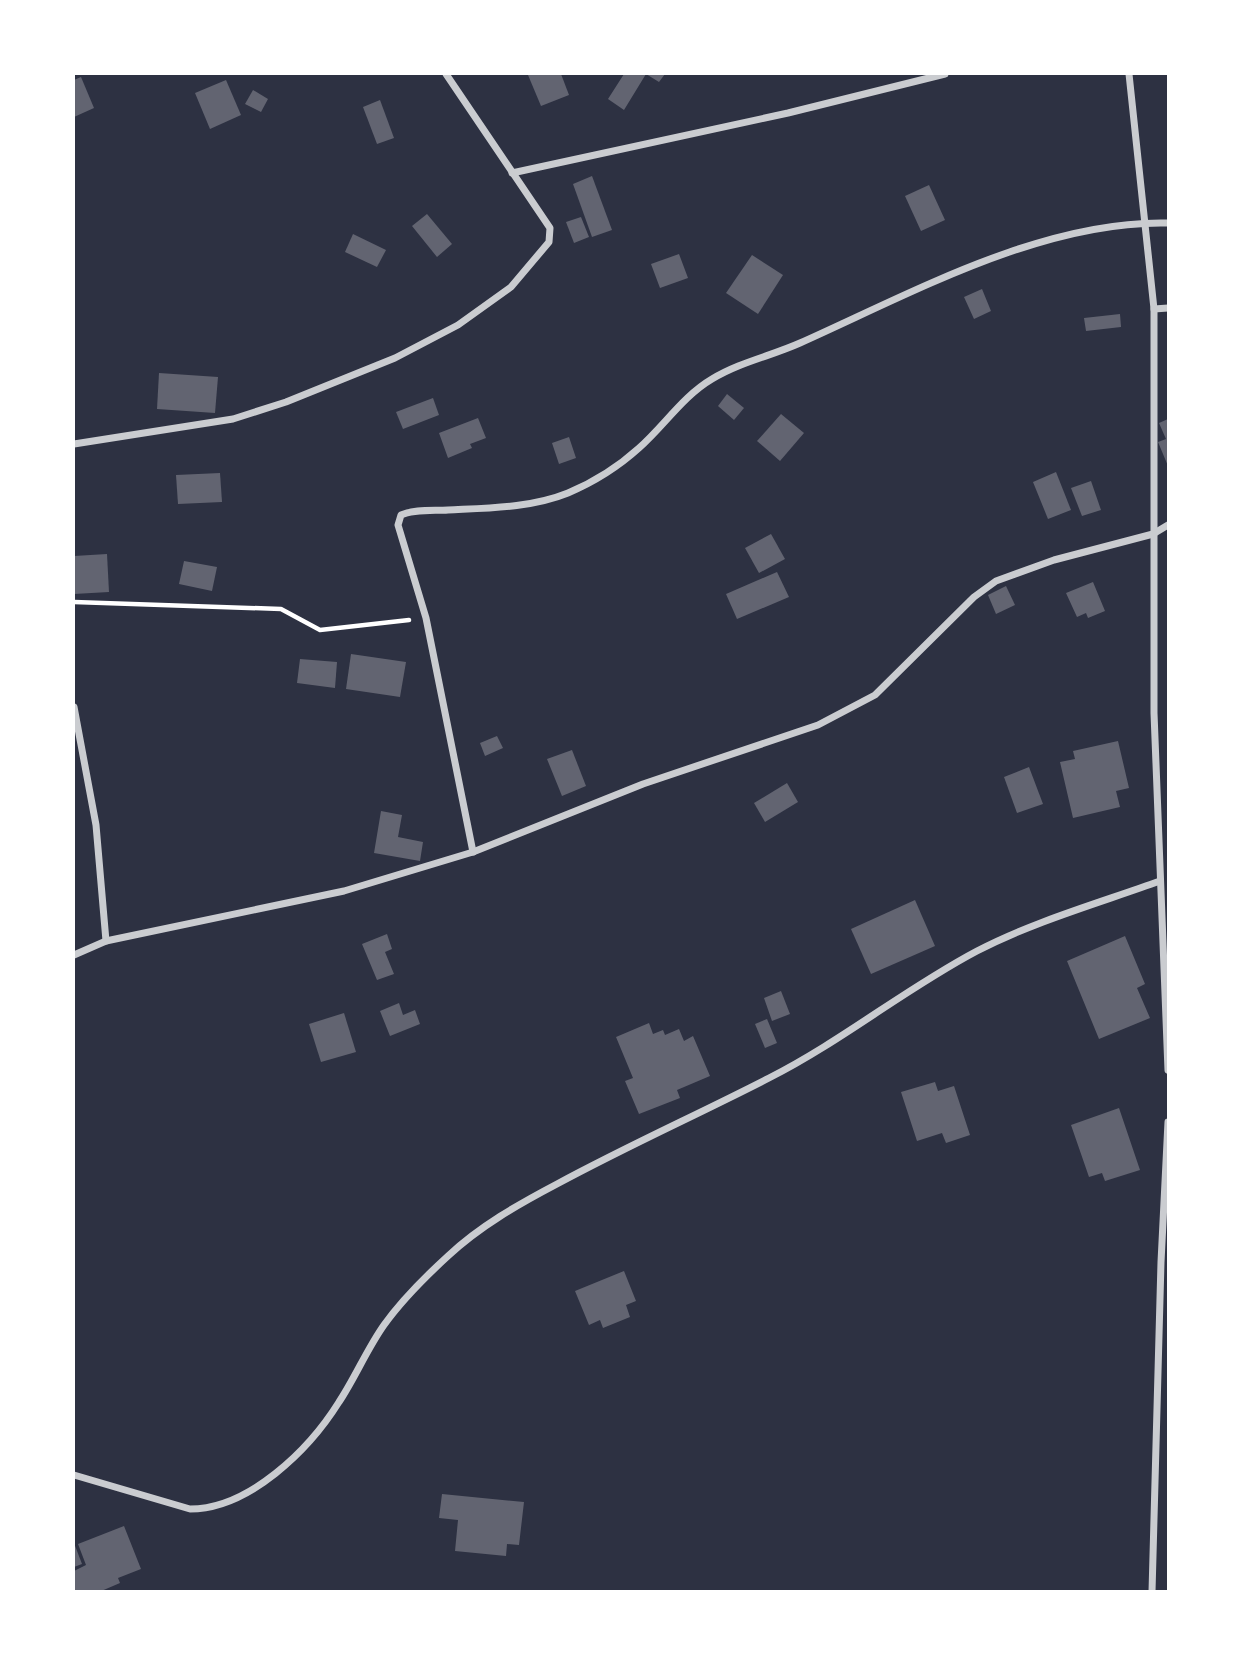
<svg xmlns="http://www.w3.org/2000/svg" width="1242" height="1665" font-family="Overpass,sans-serif">
<rect width="100%" height="100%" fill="#2d3142"/>
<g fill="#626471">
<polygon points="533,74 561,74 569,95 541,106 528,75"/>
<polygon points="624,74 665,74 659,82 646,74 624,110 608,99"/>
<polygon points="81,77 94,108 74,117 74,80"/>
<polygon points="226,80 241,115 210,129 195,93"/>
<polygon points="253,90 268,99 261,112 245,104"/>
<polygon points="380,100 394,138 377,144 363,107"/>
<polygon points="592,176 612,230 592,237 573,184"/>
<polygon points="929,185 945,220 921,231 905,196"/>
<polygon points="427,214 452,244 437,257 412,226"/>
<polygon points="581,217 589,237 574,243 566,222"/>
<polygon points="353,234 386,250 377,267 345,252"/>
<polygon points="679,254 688,278 660,288 651,264"/>
<polygon points="752,255 783,275 758,314 726,293"/>
<polygon points="982,289 991,311 974,319 964,297"/>
<polygon points="1120,314 1121,327 1086,331 1084,318"/>
<polygon points="159,373 218,377 215,413 157,409"/>
<polygon points="727,394 744,408 734,420 718,406"/>
<polygon points="433,398 439,415 403,429 396,412"/>
<polygon points="781,414 804,433 780,461 757,441"/>
<polygon points="478,418 486,438 470,444 472,448 448,458 439,433"/>
<polygon points="1168,419 1168,466 1158,442 1166,439 1159,423"/>
<polygon points="569,437 576,458 559,464 552,443"/>
<polygon points="1056,472 1071,510 1048,519 1033,482"/>
<polygon points="220,473 222,502 178,504 176,475"/>
<polygon points="1091,481 1101,510 1082,516 1071,488"/>
<polygon points="771,534 785,559 759,573 745,548"/>
<polygon points="107,554 109,592 74,594 74,556"/>
<polygon points="184,561 217,567 212,591 179,584"/>
<polygon points="777,572 789,597 737,619 726,594"/>
<polygon points="1093,582 1105,611 1088,618 1086,613 1077,617 1066,593"/>
<polygon points="1006,586 1015,605 996,614 988,595"/>
<polygon points="351,654 406,662 400,697 346,689"/>
<polygon points="300,659 337,662 335,688 297,683"/>
<polygon points="497,736 503,748 485,756 480,743"/>
<polygon points="1118,741 1129,788 1116,791 1120,807 1073,818 1060,762 1075,759 1073,751"/>
<polygon points="572,750 586,786 562,796 547,759"/>
<polygon points="1029,767 1043,804 1017,813 1004,777"/>
<polygon points="787,783 798,802 765,822 754,803"/>
<polygon points="381,811 402,815 398,837 423,842 420,861 374,853"/>
<polygon points="915,900 935,946 871,974 851,929"/>
<polygon points="387,934 392,949 385,952 394,974 377,980 362,944"/>
<polygon points="1125,936 1145,984 1137,988 1150,1018 1099,1039 1067,961"/>
<polygon points="781,991 790,1014 772,1021 764,998"/>
<polygon points="399,1003 403,1015 415,1010 420,1024 390,1036 380,1011"/>
<polygon points="344,1013 356,1052 321,1062 309,1024"/>
<polygon points="767,1019 777,1043 765,1048 755,1024"/>
<polygon points="649,1023 653,1034 663,1030 665,1035 679,1029 684,1041 693,1036 710,1076 677,1090 680,1098 639,1114 625,1081 633,1078 616,1037"/>
<polygon points="935,1082 938,1091 954,1086 970,1135 946,1143 942,1133 917,1141 901,1092"/>
<polygon points="1119,1108 1140,1170 1105,1181 1102,1173 1089,1177 1071,1125"/>
<polygon points="624,1271 636,1301 626,1305 630,1317 603,1328 600,1320 589,1325 575,1291"/>
<polygon points="442,1494 524,1502 519,1545 507,1544 506,1556 455,1551 458,1520 439,1518"/>
<polygon points="124,1526 141,1569 118,1578 120,1583 99,1592 74,1592 74,1571 86,1565 78,1544"/>
<polygon points="74,1543 82,1564 74,1567"/>
</g>
<g fill="none" stroke-linecap="round" stroke-linejoin="round">
<polyline stroke="#fff" stroke-width="4.5" points="74,602 281,609 320,630 409,620"/>
<g stroke="#caccd0" stroke-width="7">
<polyline points="1129,74 1154,309 1154,713 1168,1070"/>
<polyline points="512,173 788,113 945,74"/>
<polyline points="1154,309 1168,308"/>
<polyline points="74,444 233,419 286,402 395,358 458,325 511,287 549,242 550,228 446,74"/>
<polyline points="74,707 96,825 106,941"/>
<path d="M473 852 426 618 398 525 401 515C415 509 434 511 448 510 488 508 531 508 568 493 594 482 618 467 639 448 664 426 683 396 712 379 740 362 771 356 800 343 912 293 1043 220 1168 223"/>
<polyline points="74,955 106,941 344,891 473,852 643,784 818,725 875,695 974,597 996,581 1054,560 1153,534 1168,525"/>
<path d="M74 1475 190 1509C249 1509 309 1450 339 1402 355 1378 367 1349 384 1325 402 1300 425 1277 448 1256 480 1226 519 1204 557 1184 627 1146 699 1114 769 1078 842 1041 905 989 977 951 1035 921 1099 903 1160 881"/>
<polyline points="1152,1592 1161,1262 1168,1122"/>
</g>
</g>
<rect width="1242" height="1665" fill="none" stroke="#ffffff" stroke-width="150"/>
</svg>
